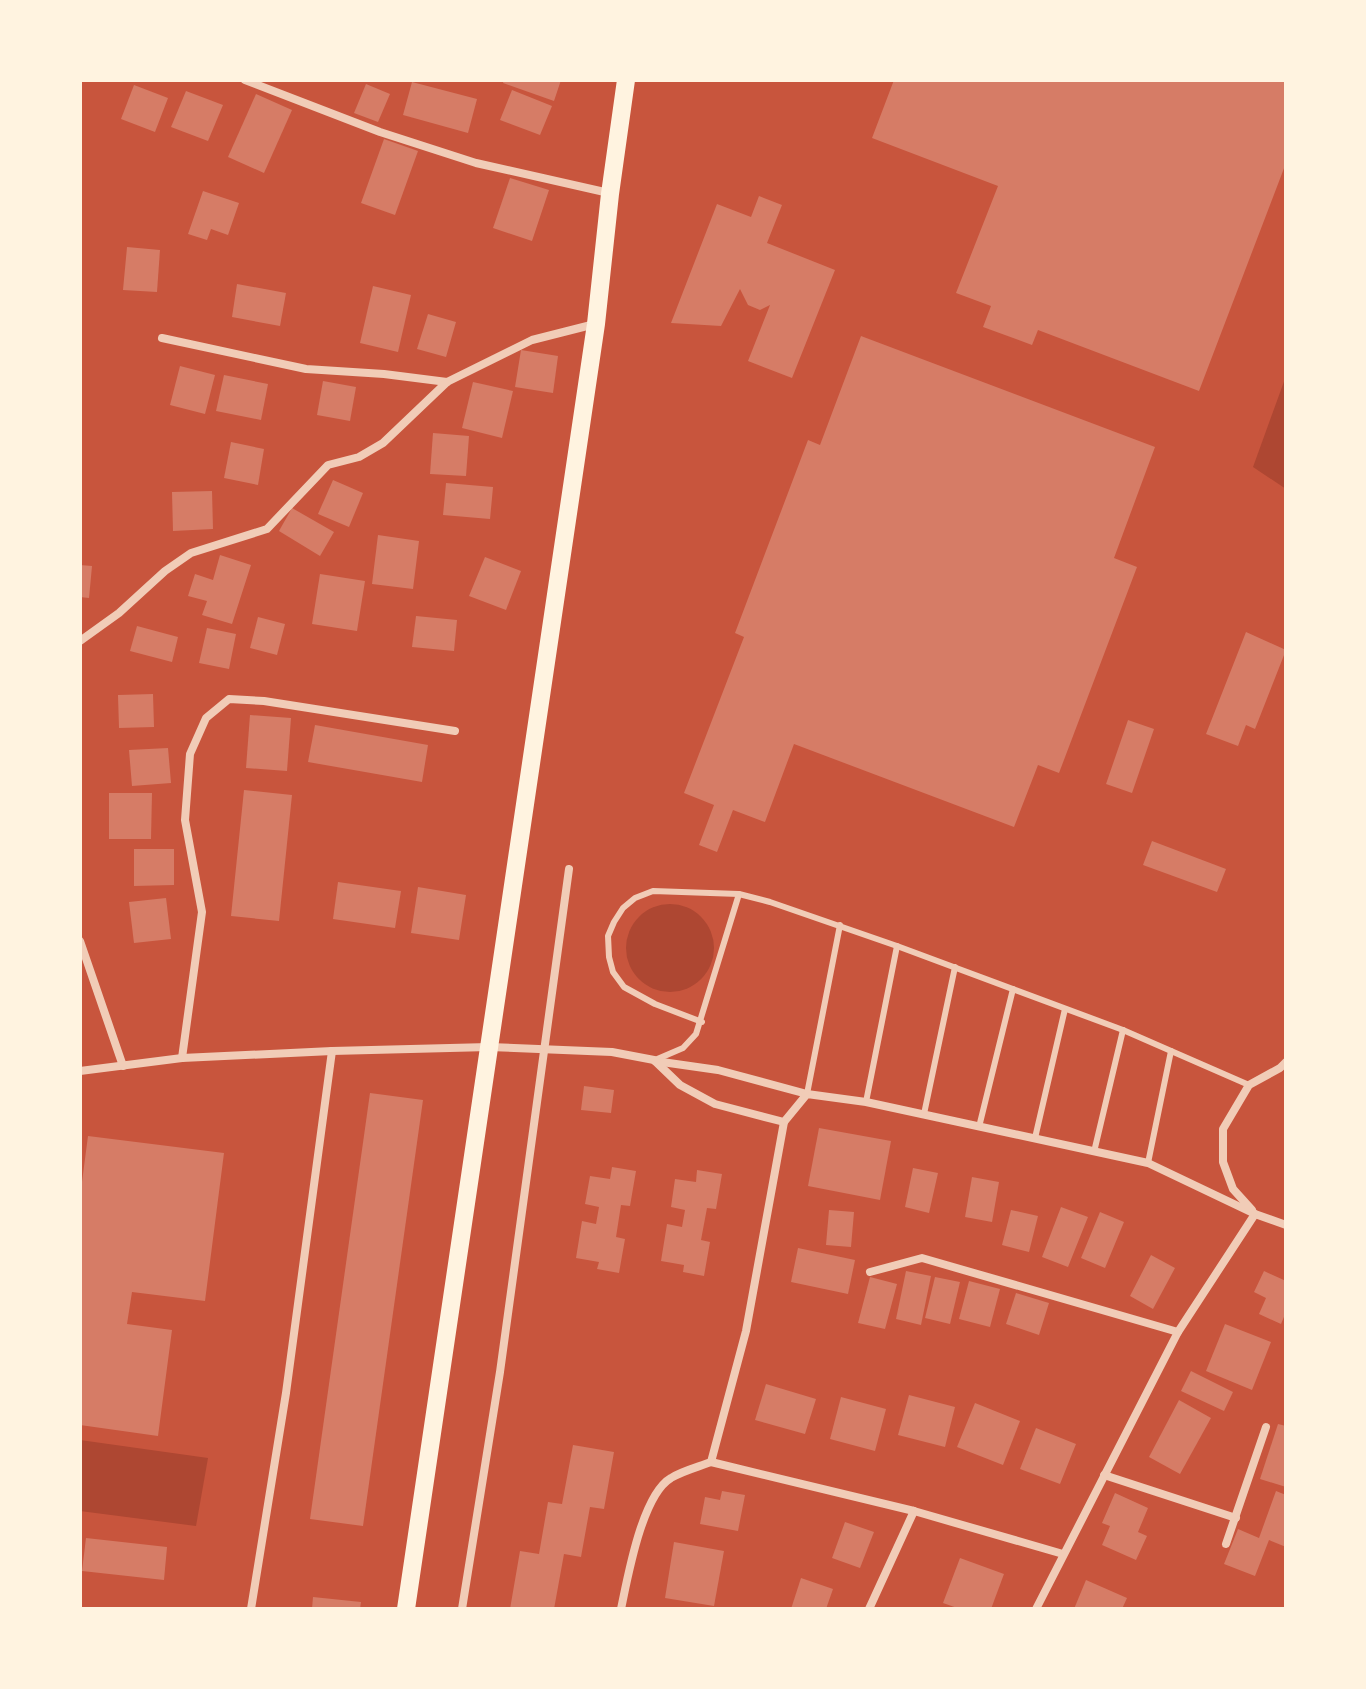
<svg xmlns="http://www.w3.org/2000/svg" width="1366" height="1689" font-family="Georgia,serif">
<rect width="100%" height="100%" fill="#c8553d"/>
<g fill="#ae4732">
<polygon points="1286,376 1286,489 1253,467"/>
<circle cx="670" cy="948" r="44"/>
<polygon points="80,1440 208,1458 196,1526 80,1511"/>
</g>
<g fill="#d67c66">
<polygon points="504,80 561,80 554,101 503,83"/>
<polygon points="894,80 1286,80 1286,163 1199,391 1038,330 1032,345 983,327 991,306 956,293 998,186 872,138"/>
<polygon points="412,82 477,99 468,133 403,115"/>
<polygon points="366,84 390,94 378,122 354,113"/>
<polygon points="134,85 168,98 155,132 121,119"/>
<polygon points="512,90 552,106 540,135 500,120"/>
<polygon points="186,91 223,105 208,141 171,127"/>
<polygon points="256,94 292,110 264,173 228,157"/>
<polygon points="384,139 418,151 395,215 361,203"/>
<polygon points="510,178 549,190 532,241 493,228"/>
<polygon points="203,191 239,203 228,235 211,229 207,240 188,234"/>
<polygon points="759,196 782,205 767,243 835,270 792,378 748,361 770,305 760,310 748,305 740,289 721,326 671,323 717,204 751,217"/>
<polygon points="127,247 160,250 157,292 123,290"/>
<polygon points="237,284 286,293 280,326 232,317"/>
<polygon points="373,286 411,295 398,352 360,343"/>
<polygon points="428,314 456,322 446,357 417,349"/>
<polygon points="861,336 1155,447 1114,558 1137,567 1059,773 1038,765 1014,827 794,744 765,822 733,810 717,852 699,845 714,805 684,793 744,637 735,633 808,440 820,445"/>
<polygon points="521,350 558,356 553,393 515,387"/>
<polygon points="180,366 215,375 205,414 170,405"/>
<polygon points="224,375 268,384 261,420 216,411"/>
<polygon points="323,381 356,387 350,421 317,415"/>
<polygon points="473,382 513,391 502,438 462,428"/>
<polygon points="433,433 469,436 466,476 430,474"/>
<polygon points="231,442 264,449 258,485 224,478"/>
<polygon points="333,480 363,493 349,527 318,514"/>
<polygon points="446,483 493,487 490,519 443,515"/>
<polygon points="212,491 213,529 173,531 172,492"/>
<polygon points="292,508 334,532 320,556 279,531"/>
<polygon points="378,535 419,541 413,589 372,584"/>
<polygon points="220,555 251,565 232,624 202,615 207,601 188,596 195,574 213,580"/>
<polygon points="485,557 521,571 506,610 469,596"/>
<polygon points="80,565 92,566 89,598 80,597"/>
<polygon points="320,574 365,581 357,631 312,624"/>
<polygon points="416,616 457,620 454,651 412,647"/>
<polygon points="258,617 285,624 277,655 250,648"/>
<polygon points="137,626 178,637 172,662 130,651"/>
<polygon points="207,628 236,634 229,669 199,663"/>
<polygon points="1246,632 1286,650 1255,729 1246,725 1238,746 1206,734"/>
<polygon points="153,694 154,727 119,728 118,695"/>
<polygon points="250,715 291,718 287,771 246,768"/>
<polygon points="1128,720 1154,729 1132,793 1106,784"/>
<polygon points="315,725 428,745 422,782 308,762"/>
<polygon points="168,748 171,783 132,786 129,750"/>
<polygon points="244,790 292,795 279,921 231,916"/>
<polygon points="109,793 152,793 151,839 109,839"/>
<polygon points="1152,841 1226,869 1217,892 1143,865"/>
<polygon points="134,849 174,849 174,885 134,886"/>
<polygon points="338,882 401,891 395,928 333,919"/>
<polygon points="418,887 466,895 459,940 411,933"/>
<polygon points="166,898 171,939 134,943 129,902"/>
<polygon points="584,1086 614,1090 611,1113 581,1110"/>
<polygon points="370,1093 423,1100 363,1526 310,1519"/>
<polygon points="819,1128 891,1141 880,1200 808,1186"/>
<polygon points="88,1136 224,1153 205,1301 132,1292 127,1324 172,1330 158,1436 80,1425 80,1197"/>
<polygon points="612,1167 636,1171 630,1206 621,1205 616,1237 625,1239 619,1273 597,1269 599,1262 576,1258 582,1221 596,1224 599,1207 585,1204 590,1176 610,1179"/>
<polygon points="913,1168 938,1173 929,1213 905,1207"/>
<polygon points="697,1170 722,1174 716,1209 707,1208 701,1240 710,1242 704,1276 683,1272 684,1265 661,1261 667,1224 682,1227 685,1210 671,1207 675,1179 696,1182"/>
<polygon points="972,1177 999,1182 992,1222 965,1217"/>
<polygon points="1061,1207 1088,1217 1068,1267 1042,1257"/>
<polygon points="829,1210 854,1212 851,1247 826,1245"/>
<polygon points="1011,1210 1038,1216 1029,1252 1002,1245"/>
<polygon points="1100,1212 1124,1222 1105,1268 1081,1258"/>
<polygon points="798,1248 855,1260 848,1294 791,1282"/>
<polygon points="1151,1255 1175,1268 1153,1309 1130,1296"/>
<polygon points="906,1271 931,1276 921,1325 896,1319"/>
<polygon points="1264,1271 1286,1281 1286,1312 1281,1324 1259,1314 1266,1298 1254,1292"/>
<polygon points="870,1277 897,1284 885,1329 858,1323"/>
<polygon points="935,1277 960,1282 950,1324 925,1318"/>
<polygon points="969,1281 1000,1289 990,1327 959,1319"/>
<polygon points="1016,1293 1049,1303 1039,1335 1006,1324"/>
<polygon points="1225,1324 1271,1342 1252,1390 1206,1371"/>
<polygon points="1191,1371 1233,1392 1224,1411 1181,1391"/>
<polygon points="766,1384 816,1399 805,1434 755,1420"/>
<polygon points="909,1395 955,1407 945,1447 898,1435"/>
<polygon points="841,1397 886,1409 875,1451 830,1439"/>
<polygon points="1179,1400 1211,1418 1180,1474 1149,1457"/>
<polygon points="975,1403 1020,1421 1003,1465 957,1447"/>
<polygon points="1278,1424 1286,1426 1286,1487 1260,1479"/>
<polygon points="1036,1428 1076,1444 1060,1484 1020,1469"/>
<polygon points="573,1445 614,1452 604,1509 590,1507 581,1557 564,1554 554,1609 510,1609 520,1551 539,1554 548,1502 562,1504"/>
<polygon points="722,1491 745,1495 738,1531 700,1524 705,1497 720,1500"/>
<polygon points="1276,1491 1286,1495 1286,1547 1269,1540 1255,1576 1224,1564 1238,1529 1259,1538"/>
<polygon points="1115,1493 1148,1508 1138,1532 1147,1536 1136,1560 1102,1545 1110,1526 1102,1523"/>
<polygon points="845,1522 874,1532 860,1568 832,1558"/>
<polygon points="86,1538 167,1547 164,1580 82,1571"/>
<polygon points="674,1542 724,1551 714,1606 665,1598"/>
<polygon points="960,1558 1004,1574 991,1609 960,1609 943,1603"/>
<polygon points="801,1578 833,1589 826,1609 791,1609"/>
<polygon points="1086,1580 1127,1598 1122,1609 1074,1609"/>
<polygon points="313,1597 361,1602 360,1609 312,1609"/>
</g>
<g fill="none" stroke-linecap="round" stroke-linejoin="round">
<g stroke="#f1ccb7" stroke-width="6">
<polyline points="702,1022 655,1004 624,987 613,972 609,957 608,936 614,922 623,908 635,898 653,891 739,894 770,902 897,946 1123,1030 1249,1085"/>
<polyline points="655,1060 683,1048 696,1034 739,894"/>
<polyline points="807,1094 840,925"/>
<polyline points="866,1102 897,946"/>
<polyline points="924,1114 955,967"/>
<polyline points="979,1127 1013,989"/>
<polyline points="1035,1138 1065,1009"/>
<polyline points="1094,1152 1123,1030"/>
<polyline points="1148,1163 1171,1051"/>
</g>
<g stroke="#f1ccb7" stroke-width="8">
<polyline points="245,80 380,132 476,163 609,193"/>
<polyline points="162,338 306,369 384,374 447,382"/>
<polyline points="80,641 119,613 165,571 191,553 267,529 328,465 359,457 383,443 447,382 532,340 595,324"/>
<polyline points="80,941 123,1066"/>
<polyline points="182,1058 202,912 185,820 190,754 206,718 229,699 264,701 455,731"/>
<polyline points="655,1061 718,1070 807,1094"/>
<polyline points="80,1071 182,1058 332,1051 489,1047 612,1052 654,1060 680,1085 715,1104 784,1122 807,1094 866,1102 1148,1163 1255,1214 1286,1225"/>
<polyline points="1252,1210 1233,1189 1223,1162 1223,1129 1249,1085 1280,1068 1286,1062"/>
<polyline points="870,1272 922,1258 1178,1332"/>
<polyline points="711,1462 914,1511 1063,1554"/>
<polyline points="1104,1475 1236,1518"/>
<polyline points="1226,1544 1266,1427"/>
<polyline points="251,1609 286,1393 332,1051"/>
<polyline points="462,1609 500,1372 569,869"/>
<path d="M621 1609C628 1576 642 1495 671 1478 682 1471 698 1467 711 1462L746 1331 784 1122"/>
<polyline points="869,1609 914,1511"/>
<polyline points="1036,1609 1178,1332 1255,1214"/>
</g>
<polyline stroke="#fff3e0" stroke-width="18" points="406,1609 596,324 610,194 626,80"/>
</g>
<rect width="1366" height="1689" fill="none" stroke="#fff3e0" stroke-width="164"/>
</svg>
